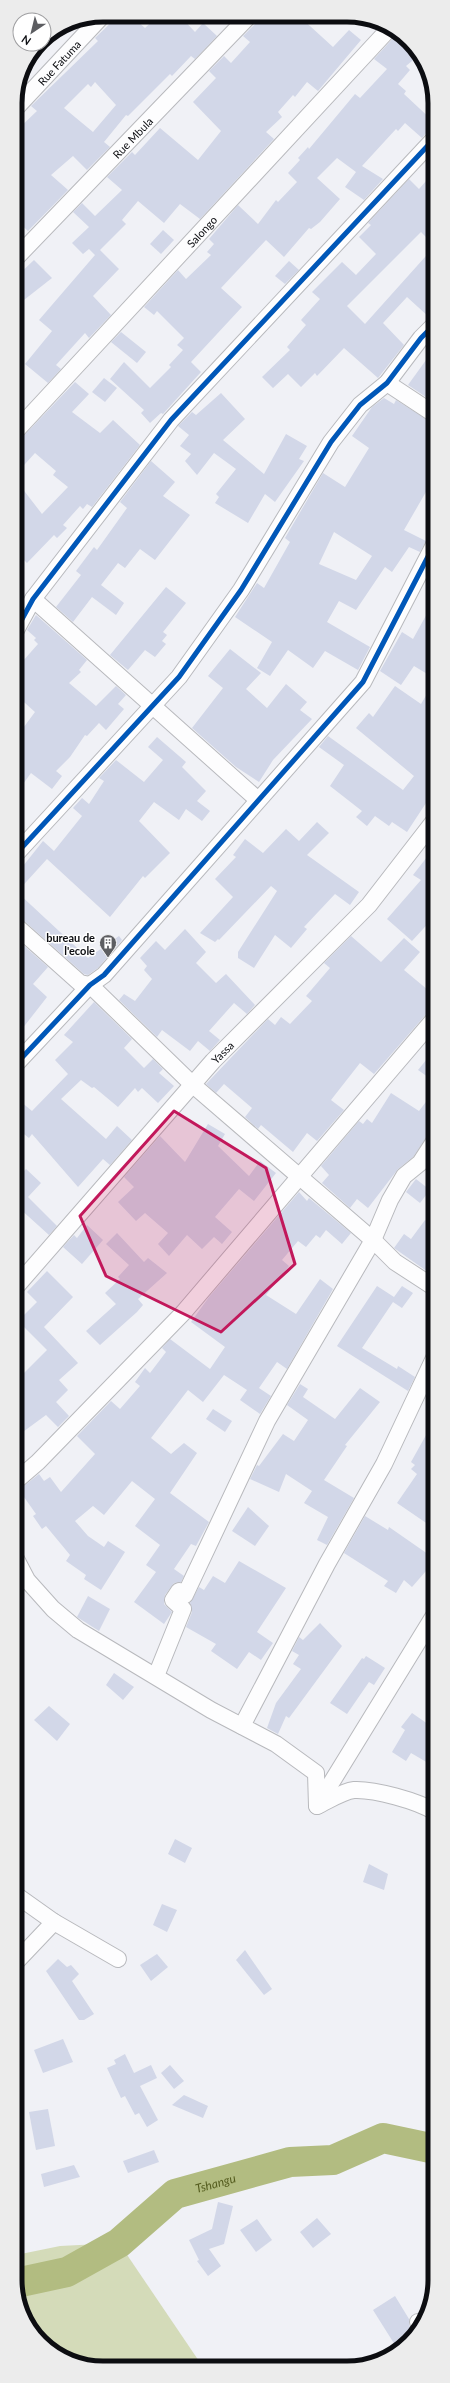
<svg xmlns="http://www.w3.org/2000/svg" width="450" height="2383" font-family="Lato,sans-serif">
<rect width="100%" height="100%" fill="#f0f1f6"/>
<polygon fill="#d4dbb9" points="119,2243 203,2367 86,2366 37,2338 16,2291 16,2255 60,2246"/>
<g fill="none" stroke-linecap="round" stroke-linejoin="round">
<path stroke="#b2bc81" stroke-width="30" id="s1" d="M16 2283 67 2272 119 2243 175 2194 290 2162 333 2160 383 2138 435 2149"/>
</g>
<g fill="#d2d7e8" fill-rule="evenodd">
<path d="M119 15H130L145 28 159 15 180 16 195 32 203 23 217 36 195 59 191 56 172 76 170 74 128 116 126 115 104 142 110 147 87 170 73 156 51 175 68 190 28 231 15 219V132L37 111 31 106 98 41 95 38ZM95 82 116 105 93 132 64 108 88 84 91 87Z"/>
<polygon points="258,16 299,16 333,47 349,30 361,40 318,91 307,82 295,97 293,95 278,112 282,117 266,132 274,139 200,219 180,204 164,223 138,201 122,220 126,224 100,250 119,269 93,296 111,315 89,338 85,333 56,365 61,369 48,383 25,364 52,331 39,320 95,255 89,249 83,254 72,243 89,227 73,212 82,203 95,216 122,190 107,177 132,152 135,155 160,128 198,160 221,131 193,102 216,78 209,71 224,56 231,63 250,42 243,36 256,23"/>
<polygon points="396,35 413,45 418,56 406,66 410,70 398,84 406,91 404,94 434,122 434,130 427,132 422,138 405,123 398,131 396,129 362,166 383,179 364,200 345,187 356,172 337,158 317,178 340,199 320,222 311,229 309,228 284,257 266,240 221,288 242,307 191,362 201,372 163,414 161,413 150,423 141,413 144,410 110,379 124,362 150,388 171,367 169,365 183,350 177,345 184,338 157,311 154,315 144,307 178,270 186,279 211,255 207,252 214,244 209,239 238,205 258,224 276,200 278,202 297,182 288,173 300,160 298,158 308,147 309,149 355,94 360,98 387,69 374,59"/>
<polygon points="434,172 434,245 421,232 347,306 365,324 434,247 434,316 429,317 407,297 383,323 404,345 378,378 344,348 317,376 315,373 301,387 288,374 273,388 262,377 290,350 287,347 306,325 301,320 320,299 312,292 342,262 356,275 376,254 359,237 371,225 368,223 409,179 419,189"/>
<polygon points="163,230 174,240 161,254 150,244"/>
<polygon points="34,260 52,278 15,307 15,278"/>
<polygon points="289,261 299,270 285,284 275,276"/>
<polygon points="121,332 146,352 137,363 111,342"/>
<polygon points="434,349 434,392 429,399 408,385"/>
<polygon points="104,378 117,388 105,402 92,392"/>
<polygon points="75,382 89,394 72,412 100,433 113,420 140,445 92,507 87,504 83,509 80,506 63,525 67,528 57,538 54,535 27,563 15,551 15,479 42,514 68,487 53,475 56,471 35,453 15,475 15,445"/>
<polygon points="221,393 245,419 223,440 264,474 286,434 307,446 299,459 304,461 275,502 265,494 248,523 215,503 219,497 216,494 236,469 214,453 197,475 185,461 191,454 180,446 189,435 178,426 192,412 196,415"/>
<path d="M384 398 394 404 396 400 434 424V478L404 530 426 541 420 552 409 547 392 572 385 567 356 610 339 601 327 622 370 647 358 670 325 651 313 668 288 650 270 676 257 668 272 642 235 617 257 583 264 588 290 542 285 538 323 473 345 487 369 448 352 436 372 407ZM334 532 372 556 356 580 319 564Z"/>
<polygon points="151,461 175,482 163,496 190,515 155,560 140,549 125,568 118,563 101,585 124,603 116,615 92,597 73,622 56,607 81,575 76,571 94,547 97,550 127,508 120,502"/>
<polygon points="166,587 186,603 163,632 167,635 162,641 166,644 155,657 145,650 128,670 110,655"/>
<polygon points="434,601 434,678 414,666 401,685 380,671 402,632 413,639"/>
<polygon points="36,615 87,660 79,670 81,672 69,683 96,706 116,686 126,695 118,704 124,709 106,730 99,723 87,736 85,735 70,757 56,771 62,776 52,789 31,773 15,795 15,739 35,712 15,694 15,670 38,644 34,640 36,638 27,630"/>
<polygon points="230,649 261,673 246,689 267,708 286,684 307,702 300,710 312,719 273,760 259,782 236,767 192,728 223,688 208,676"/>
<polygon points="434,682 434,810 426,803 407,832 392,822 389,826 375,816 367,826 356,817 362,811 330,786 344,765 319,747 328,736 403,790 414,776 356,728 369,713 373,717 395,686 421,704"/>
<polygon points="157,737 186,762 182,767 206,791 197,801 210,811 202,821 186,809 179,820 154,802 139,821 170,853 145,878 143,876 110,917 47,859 17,892 88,958 119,936 122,940 98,968 88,975 84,974 21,918 15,916 15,876 43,841 54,851 82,816 73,808 82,798 89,804 104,781 99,778 116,760 144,782 163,760 148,747"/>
<polygon points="317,822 329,833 307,855 359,892 350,905 335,894 304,927 307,929 291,948 275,935 254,968 238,958 238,952 277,891 271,886 219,940 218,939 215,942 200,933 233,897 215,879 236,857 233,855 245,839 263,853 286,829 299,841"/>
<polygon points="434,848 434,917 412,941 387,919 421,880 413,875"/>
<polygon points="185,929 206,952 196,963 216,983 226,974 255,1005 247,1014 234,1003 209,1031 220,1040 210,1051 198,1041 190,1051 162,1030 157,1037 119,1000 124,994 135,1001 152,979 144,970 147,966 140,958 156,941 165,950"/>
<polygon points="351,936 381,962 404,938 420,952 404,970 434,995 434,1009 428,1012 374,1074 360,1063 331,1100 344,1110 317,1141 307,1133 293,1152 261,1125 258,1129 245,1117 252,1108 224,1084 216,1093 206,1084 268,1019 275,1025 281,1017 290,1024 312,1001 306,996 330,968 324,963"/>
<polygon points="15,938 48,967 33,984 47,997 15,1038"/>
<polygon points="94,1002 132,1039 124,1048 144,1068 153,1059 163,1069 159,1073 174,1086 158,1103 142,1088 138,1092 135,1088 118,1107 94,1087 92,1088 81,1080 61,1099 106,1139 117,1126 132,1140 110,1165 103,1159 78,1187 32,1134 29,1138 15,1127 15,1097 32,1111 68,1074 55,1060 73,1042 64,1035"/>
<polygon points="435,1049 435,1082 418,1070"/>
<polygon points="435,1090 435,1124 413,1157 398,1169 368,1208 357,1199 350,1208 322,1183 329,1175 321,1166 359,1121 363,1124 367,1119 372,1123 391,1093 419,1111"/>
<polygon points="208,1124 225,1134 218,1146 249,1176 260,1161 276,1173 254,1201 239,1189 215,1217 232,1232 222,1244 214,1237 202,1249 187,1235 169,1256 158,1244 168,1233 145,1213 136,1221 118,1202 134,1187 124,1177 160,1136 185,1162"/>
<polygon points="26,1169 41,1183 28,1197 57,1226 49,1235 18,1207 15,1209 15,1180"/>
<polygon points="416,1179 430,1190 420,1203 406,1192"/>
<polygon points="299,1192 307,1201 309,1198 351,1233 342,1244 326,1230 320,1238 316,1235 306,1247 298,1241 282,1260 289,1266 266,1295 296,1314 320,1279 333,1289 287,1369 277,1362 259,1388 271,1396 260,1414 240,1400 247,1390 224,1375 203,1402 188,1390 151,1438 171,1454 184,1443 197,1453 170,1493 209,1522 196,1546 191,1544 174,1569 184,1576 181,1582 174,1583 165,1595 164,1604 172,1612 164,1624 134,1602 156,1572 146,1565 160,1545 135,1526 155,1499 132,1481 104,1515 93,1506 75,1521 88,1536 104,1547 108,1541 125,1552 101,1590 84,1579 86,1575 66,1561 70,1555 46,1526 42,1529 33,1516 36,1514 19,1490 39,1474 44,1481 50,1477 61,1492 95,1454 77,1436 111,1401 120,1409 140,1386 135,1382 145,1368 150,1373 166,1352 162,1348 170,1339 210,1369 225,1347 191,1322 209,1297"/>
<polygon points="425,1220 435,1227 435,1262 428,1272 394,1248 404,1234 411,1239"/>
<polygon points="87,1225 103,1240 82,1264 63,1247 74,1235 77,1238"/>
<polygon points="117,1233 144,1262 148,1258 167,1273 138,1299 143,1305 137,1312 100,1345 86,1331 116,1304 105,1293 120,1279 118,1277 129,1265 106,1244"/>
<polygon points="47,1271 73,1297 44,1327 78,1363 59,1380 68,1390 56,1402 69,1416 58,1427 46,1415 16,1437 16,1381 47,1350 18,1321 37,1302 27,1292"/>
<polygon points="377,1286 394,1297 402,1286 413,1293 402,1308 393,1302 362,1348 397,1369 398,1366 415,1377 408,1391 337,1346"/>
<polygon points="300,1384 308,1389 303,1397 335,1419 360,1388 380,1402 345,1445 347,1446 324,1480 354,1498 327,1545 317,1540 328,1517 304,1503 312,1491 286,1474 279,1492 250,1479 257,1465 259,1466 283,1434 294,1441 308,1420 287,1405"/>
<polygon points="213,1409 232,1421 225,1432 206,1419"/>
<polygon points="435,1419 435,1529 397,1503 417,1474 411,1469 415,1465 411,1462"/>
<polygon points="248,1507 269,1526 255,1546 232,1531"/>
<polygon points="365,1516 388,1530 389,1527 435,1559 435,1577 426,1571 412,1587 404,1580 396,1593 384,1586 388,1581 344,1553"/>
<polygon points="239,1561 286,1588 257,1632 273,1643 261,1660 249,1652 237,1669 211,1651 216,1644 186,1627 192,1612 190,1603 199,1587 204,1590 213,1576 225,1583"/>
<polygon points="88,1596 110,1609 99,1631 77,1617"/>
<polygon points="320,1623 342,1646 289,1718 286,1716 278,1734 267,1728 276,1703 301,1669 293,1664 299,1655 292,1651 299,1637 303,1640"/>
<polygon points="366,1656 385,1668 374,1685 369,1682 347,1714 330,1703 362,1658 364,1659"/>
<polygon points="114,1673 134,1687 123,1700 106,1685"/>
<polygon points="49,1706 70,1724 57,1741 34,1720"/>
<polygon points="412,1713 435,1729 435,1767 411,1753 406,1761 392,1752 405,1730 401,1727"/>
<polygon points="175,1839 192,1848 185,1863 168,1854"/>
<polygon points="369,1864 388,1874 384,1890 363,1882"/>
<polygon points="162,1904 177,1910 167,1932 153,1925"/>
<polygon points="245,1950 272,1989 264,1995 236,1960"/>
<polygon points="157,1954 168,1967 151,1981 140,1965"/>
<polygon points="58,1959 67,1967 71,1965 79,1974 72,1981 94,2014 84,2020 79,2020 46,1971"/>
<polygon points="63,2039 73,2062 43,2073 34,2050"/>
<polygon points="125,2054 134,2073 151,2065 157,2078 140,2086 158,2120 147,2127 139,2113 135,2115 125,2096 121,2098 107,2068 116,2064 114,2060"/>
<polygon points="170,2065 184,2081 174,2089 161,2073"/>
<polygon points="184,2095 208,2106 203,2118 172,2105"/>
<polygon points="48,2109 55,2146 36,2150 29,2112"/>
<polygon points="154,2150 159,2162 128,2173 123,2161"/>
<polygon points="74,2165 80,2177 44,2187 41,2174"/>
<polygon points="218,2202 233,2206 224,2244 209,2249 221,2266 208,2276 197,2261 199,2260 189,2240 212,2229"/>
<polygon points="317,2218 331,2234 313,2248 300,2232"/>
<polygon points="257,2219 272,2240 256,2252 240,2230"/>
<polygon points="395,2296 409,2319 409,2325 416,2333 409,2342 405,2344 402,2341 395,2345 373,2310"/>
</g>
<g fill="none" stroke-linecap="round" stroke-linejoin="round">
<g stroke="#b8b9bd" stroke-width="18">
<g id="minor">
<path id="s2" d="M15 109 103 15"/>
<path id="s3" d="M15 259 249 16"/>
<polyline points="387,383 434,414"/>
<path id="s4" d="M15 432 388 30"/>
<polyline points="33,599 258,800"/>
<polyline points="15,632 33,599 171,420 434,139"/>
<polyline points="15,855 179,677 241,590 331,442 360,405 387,383 421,338 434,325"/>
<polyline points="15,925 80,983 90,985 193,1085 373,1240 395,1262 435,1288"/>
<polyline points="15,1065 90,985 104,975 363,682 434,545"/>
<path id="s5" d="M15 1288 213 1061 369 905 434 821"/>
<polyline points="16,1481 38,1462 183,1313 435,1018"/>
<path d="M16 1559 27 1580 53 1609 78 1630 211 1710 276 1744 316 1773 317 1806C328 1801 343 1791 354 1790 374 1789 418 1801 435 1812"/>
<polyline points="156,1676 183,1609 173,1600 179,1591 185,1595 267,1421 373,1240 390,1200 404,1176 420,1163 435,1140"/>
<polyline points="242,1726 327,1564 384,1464 435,1356"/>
<polyline points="317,1806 435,1614"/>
<polyline points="16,1895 54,1922 118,1959"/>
<polyline points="16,1962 54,1922"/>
<polyline points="418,2322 421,2325"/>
</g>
</g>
<use href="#minor" stroke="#fdfdfe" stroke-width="16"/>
<g stroke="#fff" stroke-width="8">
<g id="cycleway">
<polyline points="15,632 33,599 171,420 434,139"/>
<polyline points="15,855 179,677 241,590 331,442 360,405 387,383 421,338 434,325"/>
<polyline points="15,1065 90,985 104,975 363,682 434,545"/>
</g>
</g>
<use href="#cycleway" stroke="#0057b8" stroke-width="5"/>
</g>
<path fill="#c2185b" fill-opacity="0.2" stroke="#c2185b" stroke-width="3" stroke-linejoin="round" d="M174 1111 266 1168 295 1264 221 1332 106 1276 80 1216Z"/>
<defs>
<g id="building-pin" transform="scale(0.9)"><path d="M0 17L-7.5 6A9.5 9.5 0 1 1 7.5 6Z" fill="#5c5d61" stroke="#fff"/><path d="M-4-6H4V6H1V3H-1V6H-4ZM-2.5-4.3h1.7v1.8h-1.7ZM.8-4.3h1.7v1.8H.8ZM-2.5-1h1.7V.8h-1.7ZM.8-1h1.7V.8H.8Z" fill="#fff"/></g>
</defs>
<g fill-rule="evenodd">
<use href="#building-pin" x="108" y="943"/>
</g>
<g text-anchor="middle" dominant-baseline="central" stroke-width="3" stroke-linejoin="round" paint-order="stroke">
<g font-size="11" fill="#0c0d11" stroke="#fff">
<text stroke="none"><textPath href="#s2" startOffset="64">Rue Fatuma</textPath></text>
<text stroke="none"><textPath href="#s3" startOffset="169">Rue Mbula</textPath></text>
<text stroke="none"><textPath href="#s4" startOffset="274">Salongo</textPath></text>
<text stroke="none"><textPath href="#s5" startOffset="314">Yassa</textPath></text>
</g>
<g font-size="11" font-weight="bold" fill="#0c0d11" stroke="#fff" text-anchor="end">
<text x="95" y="937">bureau de<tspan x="95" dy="13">l'ecole</tspan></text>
</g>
<g font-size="12" font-style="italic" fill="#535b1d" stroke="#fff">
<text stroke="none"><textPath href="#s1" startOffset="228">Tshangu</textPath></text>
</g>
</g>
<path d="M0 0H450V2383H0ZM103 22H347A81 81 0 0 1 428 103V2280A81 81 0 0 1 347 2361H103A81 81 0 0 1 22 2280V103A81 81 0 0 1 103 22Z" fill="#ececec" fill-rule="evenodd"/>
<path fill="none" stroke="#0c0d11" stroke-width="5" d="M103 22H347A81 81 0 0 1 428 103V2280A81 81 0 0 1 347 2361H103A81 81 0 0 1 22 2280V103A81 81 0 0 1 103 22Z"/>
<g transform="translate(32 32) rotate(215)"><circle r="19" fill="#ffffff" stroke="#9e9ea0"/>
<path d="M0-3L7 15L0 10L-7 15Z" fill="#5c5d61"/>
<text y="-6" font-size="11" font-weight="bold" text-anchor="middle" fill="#0c0d11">N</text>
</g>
</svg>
